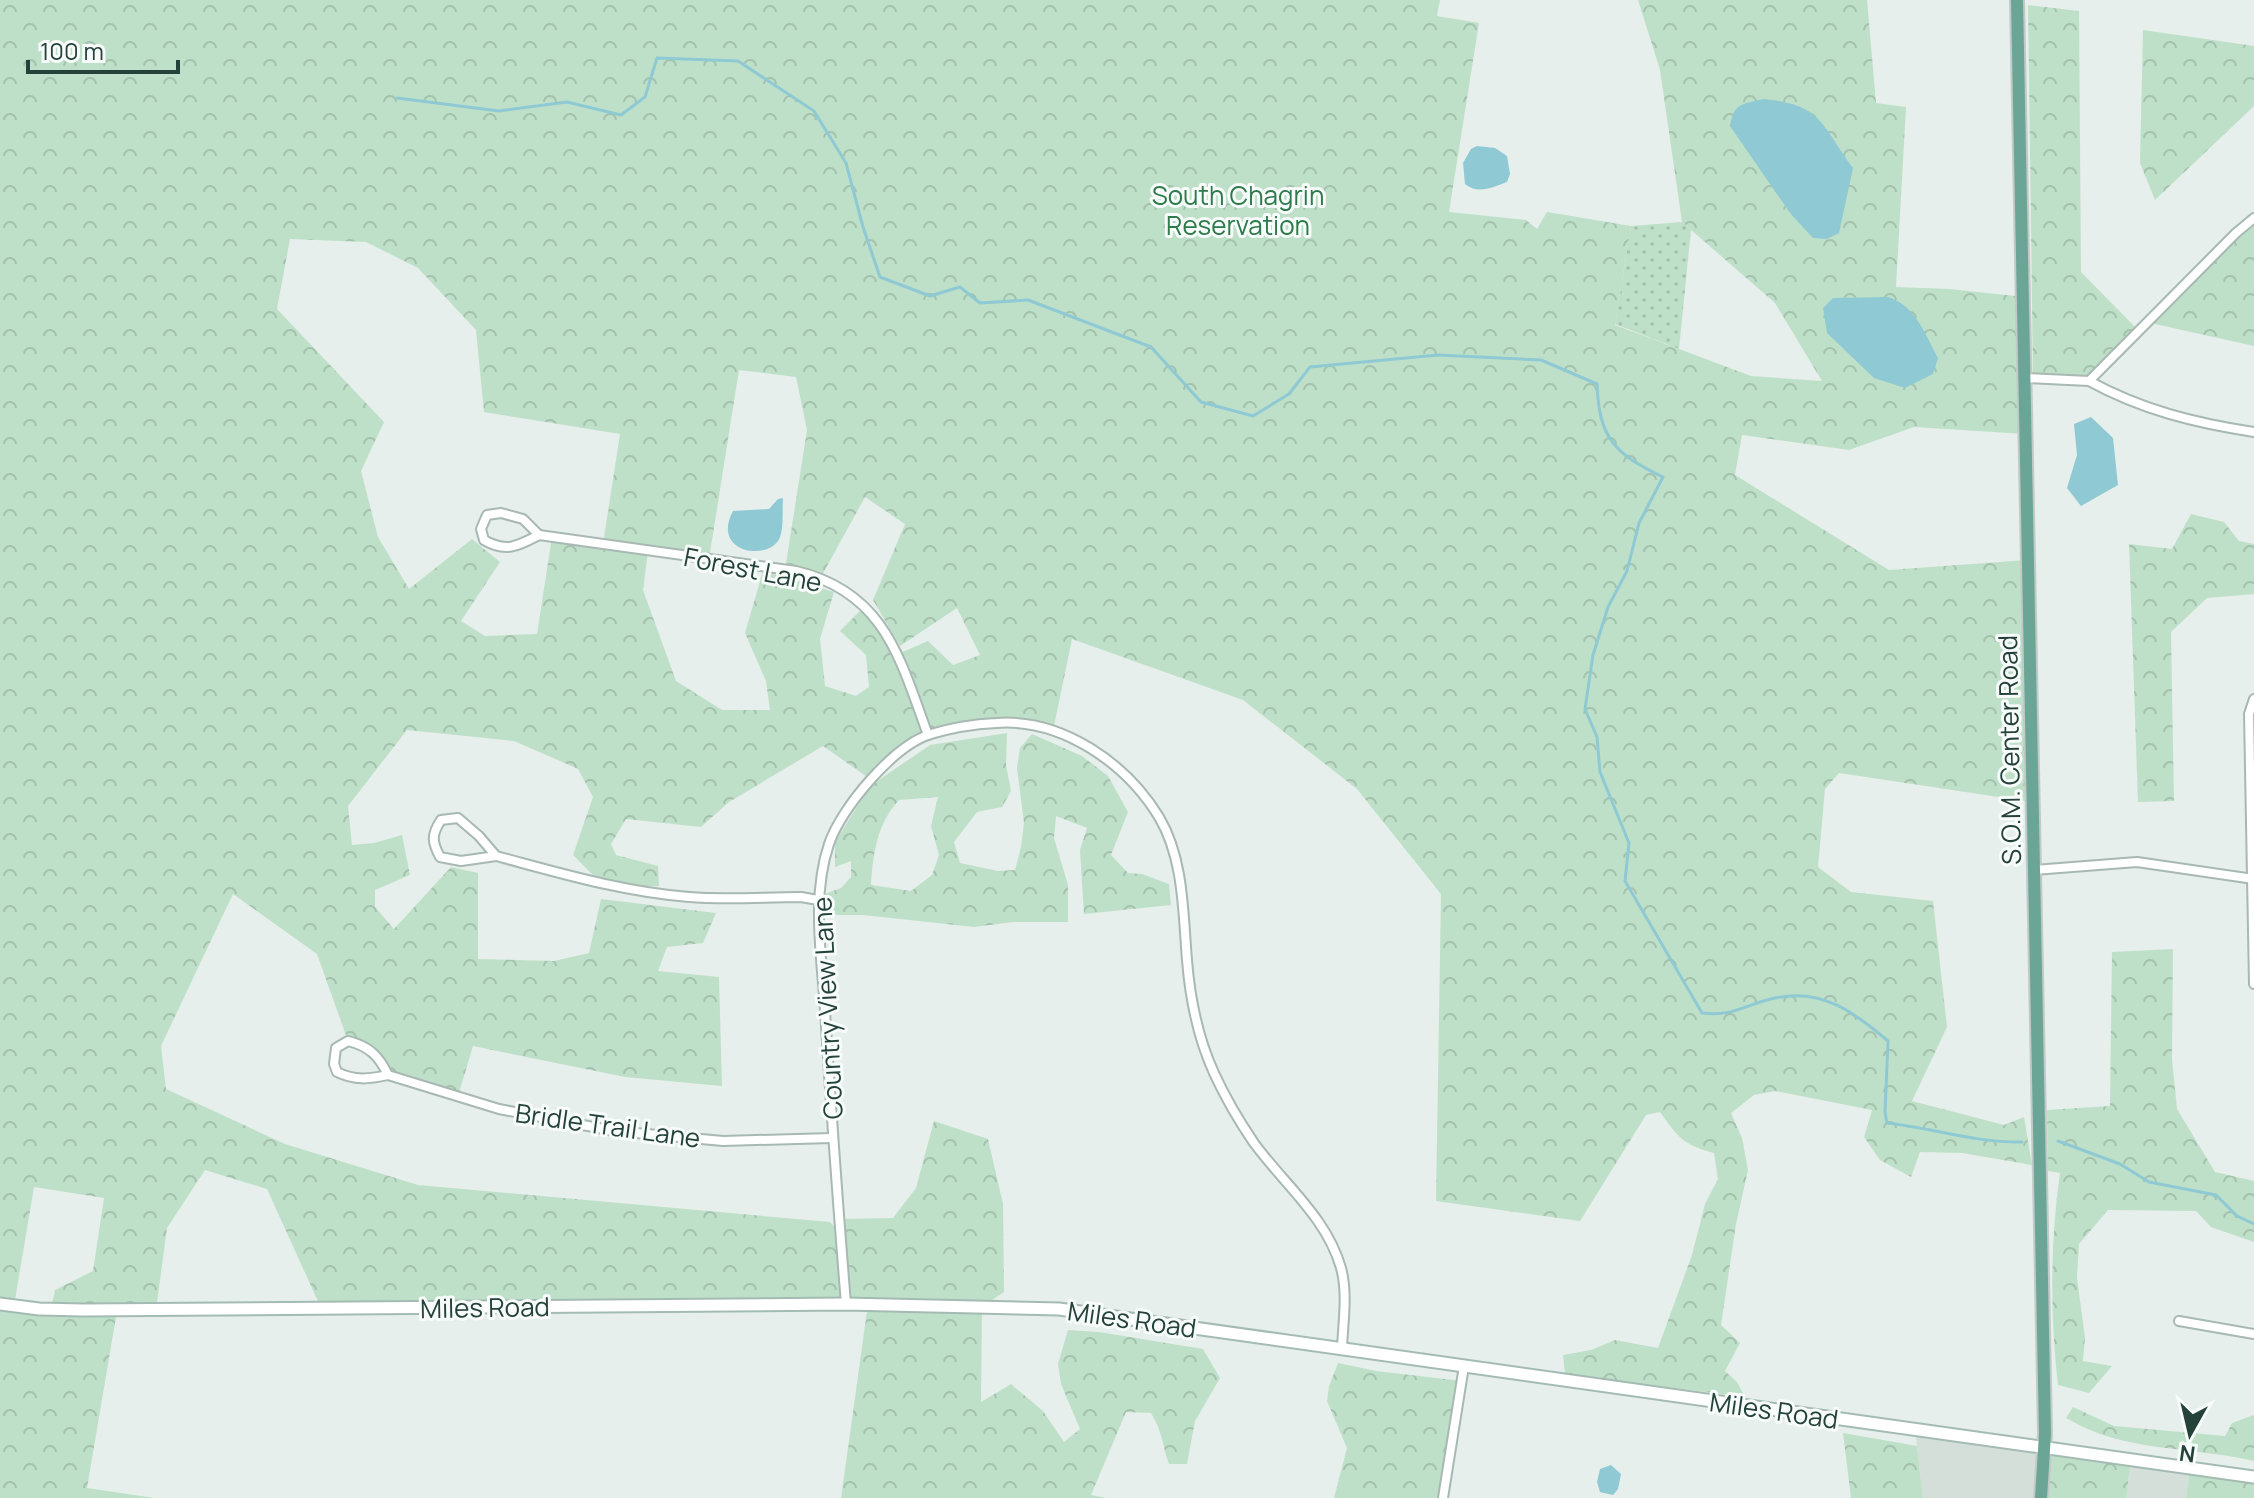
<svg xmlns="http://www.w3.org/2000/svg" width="2254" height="1498" font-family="Manrope,sans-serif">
<defs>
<pattern id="grass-dots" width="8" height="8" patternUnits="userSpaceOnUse" patternTransform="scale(2)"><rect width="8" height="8" fill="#bfe0c8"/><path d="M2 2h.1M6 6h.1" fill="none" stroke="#a4c1ad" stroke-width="1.8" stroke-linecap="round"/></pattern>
<pattern id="forest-crowns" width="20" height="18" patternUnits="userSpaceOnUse" patternTransform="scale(2)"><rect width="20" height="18" fill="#bfe0c8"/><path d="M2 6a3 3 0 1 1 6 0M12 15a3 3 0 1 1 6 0" fill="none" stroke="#a4c1ad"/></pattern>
</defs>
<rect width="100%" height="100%" fill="#e6efeb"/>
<g fill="#d4dfda">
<polygon points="1915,1430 2046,1448 2041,1498 1923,1498"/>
<polygon points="2131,1460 2190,1468 2186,1498 2126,1498"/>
</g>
<polygon fill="url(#grass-dots)" points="1682,222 1691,230 1679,349 1615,324 1631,226"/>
<g fill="url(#forest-crowns)" fill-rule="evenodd">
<path d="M0 0H1440L1437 16 1479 23 1449 212 1526 220 1537 229 1547 212 1631 226 1615 325 1751 376 1822 381 1775 303 1682 222 1660 70 1638 0H1867L1876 103 1906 107 1896 287 1950 289 2024 297 2025 434 1914 427 1849 450 1742 435 1735 475 1889 570 2027 560 2032 802 1839 773 1825 789 1818 867 1851 892 1933 901 1947 1027 1912 1101 2004 1125 2024 1117 2032 1165 1962 1153 1920 1152 1911 1177 1880 1160 1864 1137 1872 1110 1775 1091 1754 1095 1731 1113 1742 1138 1748 1170 1736 1224 1721 1325 1740 1343 1725 1371 1737 1382 1745 1397 1565 1374 1563 1355 1591 1350 1615 1340 1658 1348 1692 1255 1705 1204 1718 1179 1714 1153C1683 1145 1678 1137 1660 1112L1646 1115 1580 1221 1436 1201 1441 894 1357 789 1243 700 1072 639 1053 731 997 722 928 735 870 779 823 746 729 802 701 827 626 819 611 844 616 855 658 866 659 886H628L593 875 573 855 593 797 578 769 514 741 407 730 348 806 352 845 374 843 402 835 410 875 375 890V907L394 929 451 867 478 873V959L554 961 589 953 601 899 716 913 703 943 667 947 658 971 719 977 722 1086 625 1077 473 1046 458 1096 388 1075 382 1063 348 1041 317 954 233 894 161 1046 166 1089 285 1144 418 1185 830 1222 840 1233 839 1219 893 1218 916 1188 934 1121 988 1139 1003 1204 1004 1292 982 1307 981 1402 1011 1384 1043 1411 1064 1442 1080 1429 1061 1384 1058 1364 1068 1330 1099 1332 1203 1349 1220 1378 1195 1421 1187 1464H1169C1162 1444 1163 1433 1151 1413L1126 1412 1091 1495 1107 1498H841L868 1304 321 1308 267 1189 205 1170 167 1228 156 1310 117 1311 87 1488 155 1498H0ZM290 239 366 242 418 268 476 330 484 412 620 434 603 544 552 537 537 634 485 636 461 621 500 562 472 539 409 589 378 537 361 471 384 422 277 309ZM739 370 796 377 807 430 785 570 821 577 865 497 905 524 873 600 900 646 957 608 980 655 953 665 928 641 898 654 865 606 840 631 866 655 869 687 856 696 825 686 820 639 834 592 763 571 745 633 766 681 770 710H722L676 681 643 590 648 551 709 559ZM34 1187 104 1198 93 1271 55 1290 51 1309 14 1306Z"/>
<polygon points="2028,5 2079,11 2081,272 2138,330 2089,381 2033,379"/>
<polygon points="2143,30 2254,46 2254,106 2155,200 2140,163"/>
<polygon points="2254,218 2254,346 2146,322"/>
<polygon points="2191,514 2224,522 2239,541 2254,544 2254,594 2207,598 2171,632 2174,801 2138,802 2129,544 2172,549"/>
<path d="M1007 733 1006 765 1011 791 1002 807 977 812 954 842 960 863 998 871 1015 870 1021 847 1024 823 1017 768 1020 748 1032 734 1082 756 1108 776 1128 812 1111 855 1128 873 1142 874 1169 884 1171 905 1084 914 1080 850 1087 828 1056 816 1054 838 1068 885V922H1013L974 927 863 915H836L826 908 825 894 841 888 851 877V861L835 867V842L870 786 930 745ZM938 797 931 826 939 855 932 875 911 891 871 885C873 853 877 824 899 800Z"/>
<path d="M2173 949 2172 1059 2177 1109 2215 1172 2254 1181V1242L2211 1227 2196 1211 2108 1210 2079 1244 2077 1278 2085 1338 2083 1361 2112 1366 2089 1393 2058 1385C2050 1315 2050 1243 2060 1173L2048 1171 2047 1110 2110 1106 2112 952Z"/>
<polygon points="1338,1363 1376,1371 1462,1381 1443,1498 1334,1498 1347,1448 1327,1401 1329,1386"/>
<path d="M2073 1407 2114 1426 2225 1436 2232 1423 2254 1415V1461C2191 1446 2124 1453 2066 1418Z"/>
<polygon points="1843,1433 1917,1446 1923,1498 1851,1498"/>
<polygon points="2046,1448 2131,1460 2126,1498 2041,1498"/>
<polygon points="2190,1468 2254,1477 2254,1498 2186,1498"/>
</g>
<g fill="#8ec9d4">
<path d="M1764 99C1824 105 1821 126 1853 168L1839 233 1827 239 1813 238 1790 213 1730 126C1734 102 1743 104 1764 99Z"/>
<path d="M1477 146 1495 148 1507 156 1510 174 1507 182C1493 187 1478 195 1465 184L1463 163 1471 149Z"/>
<path d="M1888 297C1915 305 1925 334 1938 358L1933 374 1905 388 1874 378 1827 333 1823 308 1833 298Z"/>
<polygon points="2091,417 2113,438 2118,485 2081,506 2067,488 2077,455 2074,424"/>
<path d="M783 498C782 510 784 526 780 537 771 562 710 554 733 511L769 509 778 499Z"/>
<polygon points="1611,1465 1621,1474 1618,1489 1613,1495 1600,1492 1597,1482 1600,1469"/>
</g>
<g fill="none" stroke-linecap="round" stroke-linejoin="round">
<g stroke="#8ec9d4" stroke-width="3">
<path d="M397 98 499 111 567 102 621 115 645 97 657 58 738 61 814 111 846 163 863 227 880 277 930 296 960 287 980 303 1028 300 1151 347 1201 402 1253 416 1289 394 1310 367 1438 355 1541 360 1597 384C1599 439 1615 454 1663 477L1639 523 1627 571 1608 607 1593 655 1585 709 1597 737 1600 772 1629 843 1625 881 1702 1013C1734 1017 1746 1004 1775 998 1822 988 1854 1012 1888 1041L1885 1112 1887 1123C1932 1128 1977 1143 2022 1142"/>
<polyline points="2058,1141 2120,1164 2149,1182 2216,1195 2237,1216 2254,1224"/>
</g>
<g stroke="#a8b8b2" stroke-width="12">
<g id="street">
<polyline points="2026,378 2089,381 2236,233 2254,218"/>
<path d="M2089 381C2142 410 2195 423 2254 432"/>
<path d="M501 513 523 519 539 535C518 546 506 553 484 540L481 529 487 515Z"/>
<path d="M539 535 796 571C885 592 900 659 928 735"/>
<polyline points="2254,699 2249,714 2254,984"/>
<path d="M458 818 479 836 496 856 461 861 440 857C432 842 431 835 441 820Z"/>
<path d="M496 856C560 873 623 892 689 897 726 900 764 897 801 897L818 900"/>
<polyline points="2034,870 2137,862 2254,879"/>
<path d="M348 1041C369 1046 379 1056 388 1075 369 1079 355 1081 337 1072L334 1064 336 1048Z"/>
<polyline points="388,1075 499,1109 614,1131 723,1141 832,1138"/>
<path d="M846 1304C838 1206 831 1109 825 1011 822 957 811 897 829 844 841 808 894 745 931 734 951 728 976 724 996 723 1062 718 1126 763 1159 817 1184 859 1183 913 1187 960 1190 998 1198 1038 1214 1073 1225 1097 1239 1121 1254 1143 1284 1184 1327 1218 1341 1268 1348 1293 1343 1323 1342 1348"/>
<polyline points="2179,1321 2254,1334"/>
<polyline points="1443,1498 1464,1366"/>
</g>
</g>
<g stroke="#a4bbb3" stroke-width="15">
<polyline id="secondary" points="0,1304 39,1309 83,1310 846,1304 1059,1309 2254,1477"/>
</g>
<g stroke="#c2cac8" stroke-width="16">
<polyline id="primary" points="2017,0 2045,1434 2041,1498"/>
</g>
<use href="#street" stroke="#fff" stroke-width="8"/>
<use href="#secondary" stroke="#fff" stroke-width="11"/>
<use href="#primary" stroke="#6aa596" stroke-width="12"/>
</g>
<g text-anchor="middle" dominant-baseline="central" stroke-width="6" stroke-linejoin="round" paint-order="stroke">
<g font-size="26" fill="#2d7a4b" stroke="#f7fbf9">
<text x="1238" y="195">South Chagrin<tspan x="1238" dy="30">Reservation</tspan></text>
</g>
<g font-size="26" fill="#24423a" stroke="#f7fbf9">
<text transform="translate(753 569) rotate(11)">Forest Lane</text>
<text transform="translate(2009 750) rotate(-91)">S.O.M. Center Road</text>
<text transform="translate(827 1008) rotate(-93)">Country View Lane</text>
<text transform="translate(608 1125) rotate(8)">Bridle Trail Lane</text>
<text transform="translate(485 1307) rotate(-1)">Miles Road</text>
<text transform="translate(1132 1319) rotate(8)">Miles Road</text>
<text transform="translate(1774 1410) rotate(8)">Miles Road</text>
</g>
</g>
<g transform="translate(2190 1434) rotate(188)" stroke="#f7fbf9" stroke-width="6" paint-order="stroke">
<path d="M0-6L14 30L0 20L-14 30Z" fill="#24423a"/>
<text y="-12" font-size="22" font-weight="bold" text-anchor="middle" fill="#24423a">N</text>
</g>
<path d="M28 60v12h150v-12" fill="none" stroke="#24423a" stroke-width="4"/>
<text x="40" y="60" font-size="24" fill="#24423a" stroke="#f7fbf9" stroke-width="6" paint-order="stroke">100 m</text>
</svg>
